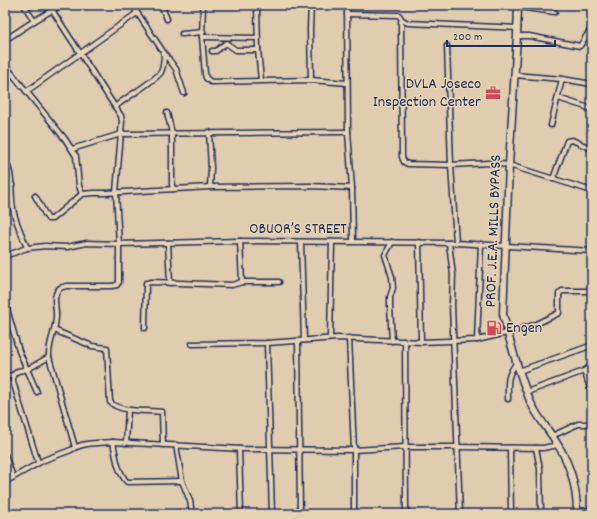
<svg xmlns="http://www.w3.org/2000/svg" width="597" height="519" font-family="Dekko,sans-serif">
<rect width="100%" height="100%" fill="#e0ccaf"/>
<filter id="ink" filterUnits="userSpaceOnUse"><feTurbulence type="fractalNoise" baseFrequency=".025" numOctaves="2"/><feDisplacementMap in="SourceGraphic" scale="8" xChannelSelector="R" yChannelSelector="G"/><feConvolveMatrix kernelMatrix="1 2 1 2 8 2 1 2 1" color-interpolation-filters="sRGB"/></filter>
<g filter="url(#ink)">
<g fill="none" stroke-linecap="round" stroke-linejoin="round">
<g stroke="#1b2f5e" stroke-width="7">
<g id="street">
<polyline points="24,5 34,21"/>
<polyline points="161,5 167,19"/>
<polyline points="203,5 202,37 205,74 206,78 211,82 311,80 347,83"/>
<polyline points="257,5 258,50 261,80"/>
<polyline points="311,5 310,29 311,80"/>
<polyline points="347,5 348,132 352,188 353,241"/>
<polyline points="518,7 555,12"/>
<path d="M52 10 121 116 122 121 116 192 119 244V282L117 285 112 286H66L60 288C52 295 56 305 56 314 57 329 48 342 49 357L75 447"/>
<polyline points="347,14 399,15 402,20"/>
<polyline points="182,34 203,32"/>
<polyline points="517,36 529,36 580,46 592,27"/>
<polyline points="202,37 258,38"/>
<polyline points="5,40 34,21 61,5"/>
<polyline points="447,46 451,165 408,164 404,162 402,157 401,22 402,20 408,23 518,28"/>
<polyline points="212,51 216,51 226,43 236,50 258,50"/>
<polyline points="164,53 176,69 184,93"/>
<polyline points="5,65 65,139 76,156 79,186 82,194 94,193 106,193 210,187 311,186 352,188"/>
<polyline points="514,75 562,79 592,84"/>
<polyline points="27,91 137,13"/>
<polyline points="558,98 592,109"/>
<path d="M115 107C126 97 154 82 161 72 164 66 164 59 164 53L132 5"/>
<polyline points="167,113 172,133 172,185 173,189"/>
<polyline points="551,125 562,79"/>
<polyline points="209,132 211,168 210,187"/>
<polyline points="72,149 121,134 348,132"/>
<path d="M5 160C15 177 9 195 14 213 17 225 23 237 27 248"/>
<polyline points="553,179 567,141 572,140 592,149"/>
<polyline points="5,189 12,185"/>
<path d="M35 196C40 203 43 212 48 219H52L82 194"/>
<polyline points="240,241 242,282"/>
<polyline points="301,242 304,340"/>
<polyline points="419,242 421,342"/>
<polyline points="168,243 170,283"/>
<polyline points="449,243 453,275 452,305 460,514"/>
<polyline points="456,243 451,165 489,163 509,165 592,191"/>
<polyline points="5,256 27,248 45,246 67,247 87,243 119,244 240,241 456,243 592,251"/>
<polyline points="5,302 19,351 37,392"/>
<polyline points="145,328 146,283 152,282 232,285 242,282 279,282"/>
<path d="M54 330 92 346 107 348 110 402C120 413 148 410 162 412L163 445"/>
<polyline points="330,338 332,242"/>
<polyline points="349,338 354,450 354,514"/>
<polyline points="477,340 481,244"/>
<polyline points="298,341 300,514"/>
<polyline points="392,341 390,307 390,297 393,288 392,277 385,255 392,242"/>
<polyline points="405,341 406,514"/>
<polyline points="267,343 272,514"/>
<polyline points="192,344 267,343 338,338 421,342 477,340 507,333 536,324 559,313 559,294 562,291 592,291"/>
<polyline points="519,371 590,346 592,347"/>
<polyline points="584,371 592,393"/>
<polyline points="5,377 13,375"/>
<polyline points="527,392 584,371 592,365"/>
<path d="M508 399C508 382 506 377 517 362"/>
<polyline points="552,436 578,424 592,424"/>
<path d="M113 442C116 456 117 471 127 482L182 481"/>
<polyline points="126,443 128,410"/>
<polyline points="176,445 182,481 190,501 192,514"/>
<polyline points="510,448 511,514"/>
<polyline points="536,448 540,469 541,514"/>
<polyline points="239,449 241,514"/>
<polyline points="5,455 13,477"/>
<polyline points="38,462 13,382 13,375 18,371 28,369 49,357"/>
<path d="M5 482 44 460 71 450C82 442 100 443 113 442L242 449 354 450 405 447H457L543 448 558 445"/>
<polyline points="577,511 592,510"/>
</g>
</g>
<g stroke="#1b2f5e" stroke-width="9">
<path id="secondary" d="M518 5 517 36 509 165 503 314C510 343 519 373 530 401 537 417 549 430 558 445 571 466 577 489 577 514"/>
</g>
<use href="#street" stroke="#e8d3b2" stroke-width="4"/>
<use href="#secondary" stroke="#e8d3b2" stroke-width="6"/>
</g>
</g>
<defs>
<g id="office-bare" transform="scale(1.2)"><path d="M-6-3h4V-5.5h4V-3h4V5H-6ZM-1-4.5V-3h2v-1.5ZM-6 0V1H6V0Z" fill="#d1495b" stroke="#e8d3b2" stroke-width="2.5" paint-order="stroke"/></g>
<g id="fuel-bare" transform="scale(1.2)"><path d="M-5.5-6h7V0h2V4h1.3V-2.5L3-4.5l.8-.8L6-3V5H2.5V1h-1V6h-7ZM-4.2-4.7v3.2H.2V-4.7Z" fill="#d1495b" stroke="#e8d3b2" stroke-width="2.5" paint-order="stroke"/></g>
</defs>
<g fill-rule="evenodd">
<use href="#office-bare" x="493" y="93"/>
<use href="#fuel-bare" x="494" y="328"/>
</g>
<g text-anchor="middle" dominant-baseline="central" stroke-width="3" stroke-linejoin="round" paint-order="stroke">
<g font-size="16" fill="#1b2f5e" stroke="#e8d3b2" text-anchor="end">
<text x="481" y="84">DVLA Joseco<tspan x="481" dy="18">Inspection Center</tspan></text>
<text x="506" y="328" text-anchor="start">Engen</text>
</g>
<g font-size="16" fill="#1b2f5e" stroke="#e8d3b2">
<text x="298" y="229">OBUOR’S STREET</text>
<text transform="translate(494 231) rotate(-88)">PROF. J.E.A. MILLS BYPASS</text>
</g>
</g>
<rect width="597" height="519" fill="none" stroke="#e8d3b2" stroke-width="20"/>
<rect x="10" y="10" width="577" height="499" fill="none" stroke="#1b2f5e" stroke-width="1.5" filter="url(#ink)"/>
<path d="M447 40v6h108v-6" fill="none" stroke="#1b2f5e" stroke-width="2"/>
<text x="453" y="40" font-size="12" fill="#1b2f5e" stroke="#e8d3b2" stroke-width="3" paint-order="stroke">200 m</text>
</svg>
